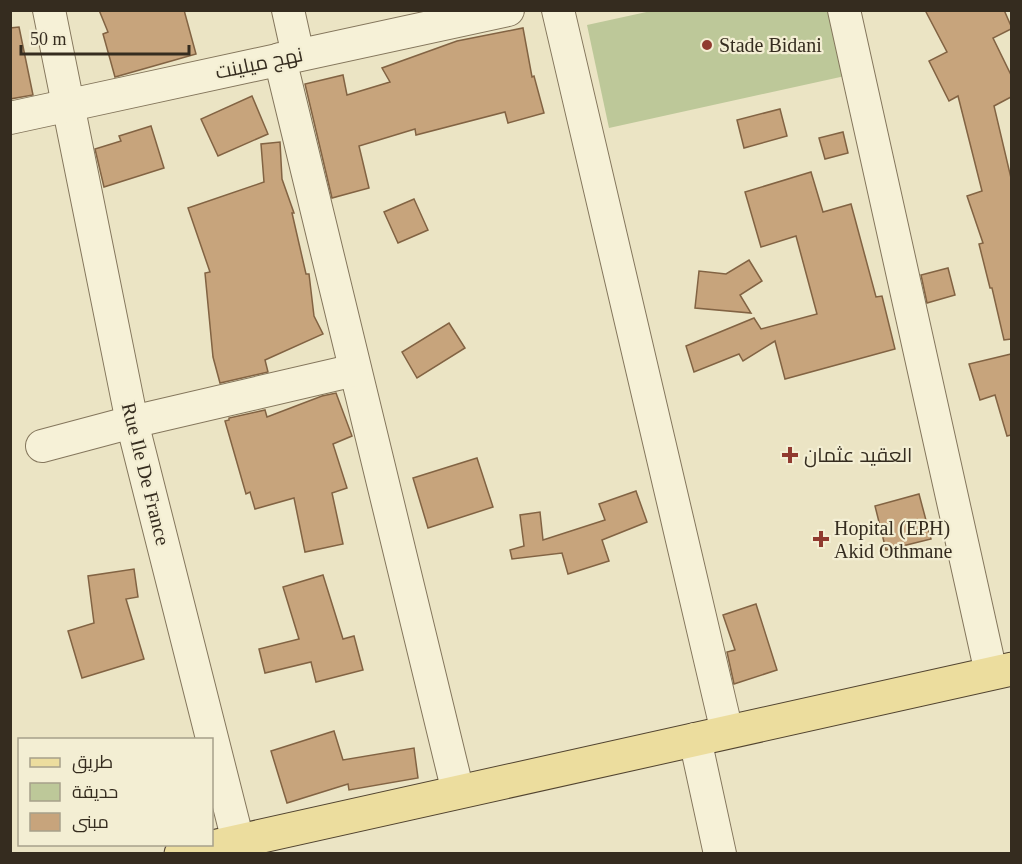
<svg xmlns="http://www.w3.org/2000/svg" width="1022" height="864" font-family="'Times New Roman',Cairo,serif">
<rect width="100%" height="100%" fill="#ebe4c4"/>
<polygon fill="#bdc899" points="651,11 831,11 845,76 609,128 587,25"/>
<g fill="#c7a47c" stroke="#826343" stroke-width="1.5">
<polygon points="99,10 184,10 196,54 115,77 103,34 108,32"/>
<polygon points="925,10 1004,10 1011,26 1011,29 993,38 1011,75 1011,97 994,106 1011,178 1011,339 1004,340 992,288 990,288 979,244 983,243 967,196 982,191 958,96 949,101 929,61 947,52"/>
<polygon points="19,27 33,95 10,99 10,28"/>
<polygon points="523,28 532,77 534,76 544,113 508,123 505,112 416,135 415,129 359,146 369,188 332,198 305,84 343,75 347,95 390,82 382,68 457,41"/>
<polygon points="252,96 268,134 218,156 201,119"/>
<polygon points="780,109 787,136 744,148 737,120"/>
<polygon points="151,126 164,168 104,187 95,149 121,141 119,136"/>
<polygon points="843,132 848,153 825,159 819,138"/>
<polygon points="280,142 282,179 294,213 292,213 306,274 309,274 314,316 323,334 265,360 268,372 220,383 213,357 205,273 210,272 188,208 264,182 261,144"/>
<polygon points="811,172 823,212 851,204 876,297 882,296 895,349 785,379 775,341 743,361 739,354 694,372 686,346 754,318 761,329 817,314 796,236 761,247 745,192"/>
<polygon points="414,199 428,230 398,243 384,212"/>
<polygon points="749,260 762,281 740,295 751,313 695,308 699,271 726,274"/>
<polygon points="948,268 955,295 927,303 921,275"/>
<polygon points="449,323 465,348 417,378 402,352"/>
<polygon points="1011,354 1011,435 1007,436 995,395 980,400 969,364"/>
<polygon points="336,393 352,436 333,444 347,488 332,493 343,544 305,552 294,498 255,509 250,492 246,494 225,421 229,420 229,418 265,410 267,417 322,396"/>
<polygon points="477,458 493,507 428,528 413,478"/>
<polygon points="636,491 647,522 602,540 609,561 568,574 562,553 512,559 510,550 524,546 520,515 540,512 543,540 605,520 599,504"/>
<polygon points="919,494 931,539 886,550 875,506"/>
<polygon points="134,569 138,597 126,599 144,659 82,678 68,631 94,623 88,576"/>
<polygon points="323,575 343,639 354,636 363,670 316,682 311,662 265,673 259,649 299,639 283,587"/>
<polygon points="756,604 777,670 734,684 727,652 735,650 723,615"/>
<polygon points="334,731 343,760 414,748 418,778 349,790 348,784 287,803 271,751"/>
</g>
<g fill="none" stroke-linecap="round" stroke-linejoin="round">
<g stroke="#84765c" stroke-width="34">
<g id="minor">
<polyline points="49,10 132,422 238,841"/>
<polyline points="288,10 298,55"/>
<polyline points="558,10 727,732"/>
<polyline points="844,10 991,673"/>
<polyline points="280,59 458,792"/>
<polyline points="10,118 508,10"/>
<polyline points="42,446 132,422 355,370"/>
<polyline points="695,739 720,854"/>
</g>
</g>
<g stroke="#524430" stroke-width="35">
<polyline id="major" points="181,854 1012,669"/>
</g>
<use href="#minor" stroke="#f6f1d7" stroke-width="32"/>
<use href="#major" stroke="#ecdd9e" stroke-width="33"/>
</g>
<g fill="#903a2f" stroke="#f3eed3" stroke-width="2">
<circle cx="707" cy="45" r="6"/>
<path d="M787 446h6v6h6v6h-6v6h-6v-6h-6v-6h6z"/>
<path d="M818 530h6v6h6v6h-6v6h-6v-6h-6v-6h6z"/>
</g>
<g text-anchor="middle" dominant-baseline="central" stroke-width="4.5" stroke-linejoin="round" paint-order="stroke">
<g font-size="20" fill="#352c1f" stroke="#f3eed3" text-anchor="start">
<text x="719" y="45">Stade Bidani</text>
<text x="804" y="455">العقيد عثمان</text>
<text x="834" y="528">Hopital (EPH)<tspan x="834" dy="23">Akid Othmane</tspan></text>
</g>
<g font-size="20" fill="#352c1f" stroke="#f3eed3">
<text transform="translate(259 63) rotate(-12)">نهج ميلينت</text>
<text transform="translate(146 474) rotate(76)">Rue Ile De France</text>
</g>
</g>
<rect width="1022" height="864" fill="none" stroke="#352c1f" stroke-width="24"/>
<rect x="18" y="738" width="195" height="108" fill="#f3eed3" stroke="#a7a08b" stroke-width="1.5"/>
<rect x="30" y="758" width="30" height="9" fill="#ecdd9e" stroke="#a7a08b" stroke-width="1.5"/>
<text x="72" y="768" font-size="18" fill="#352c1f">طريق</text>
<rect x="30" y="783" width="30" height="18" fill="#bdc899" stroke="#a7a08b" stroke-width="1.5"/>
<text x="72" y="798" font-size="18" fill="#352c1f">حديقة</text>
<rect x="30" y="813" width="30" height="18" fill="#c7a47c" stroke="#a7a08b" stroke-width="1.5"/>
<text x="72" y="828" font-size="18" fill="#352c1f">مبنى</text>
<path d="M21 45v9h168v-9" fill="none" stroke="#352c1f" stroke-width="3"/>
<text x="30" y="45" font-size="18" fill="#352c1f" stroke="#f3eed3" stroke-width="4.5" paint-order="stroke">50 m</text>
</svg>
